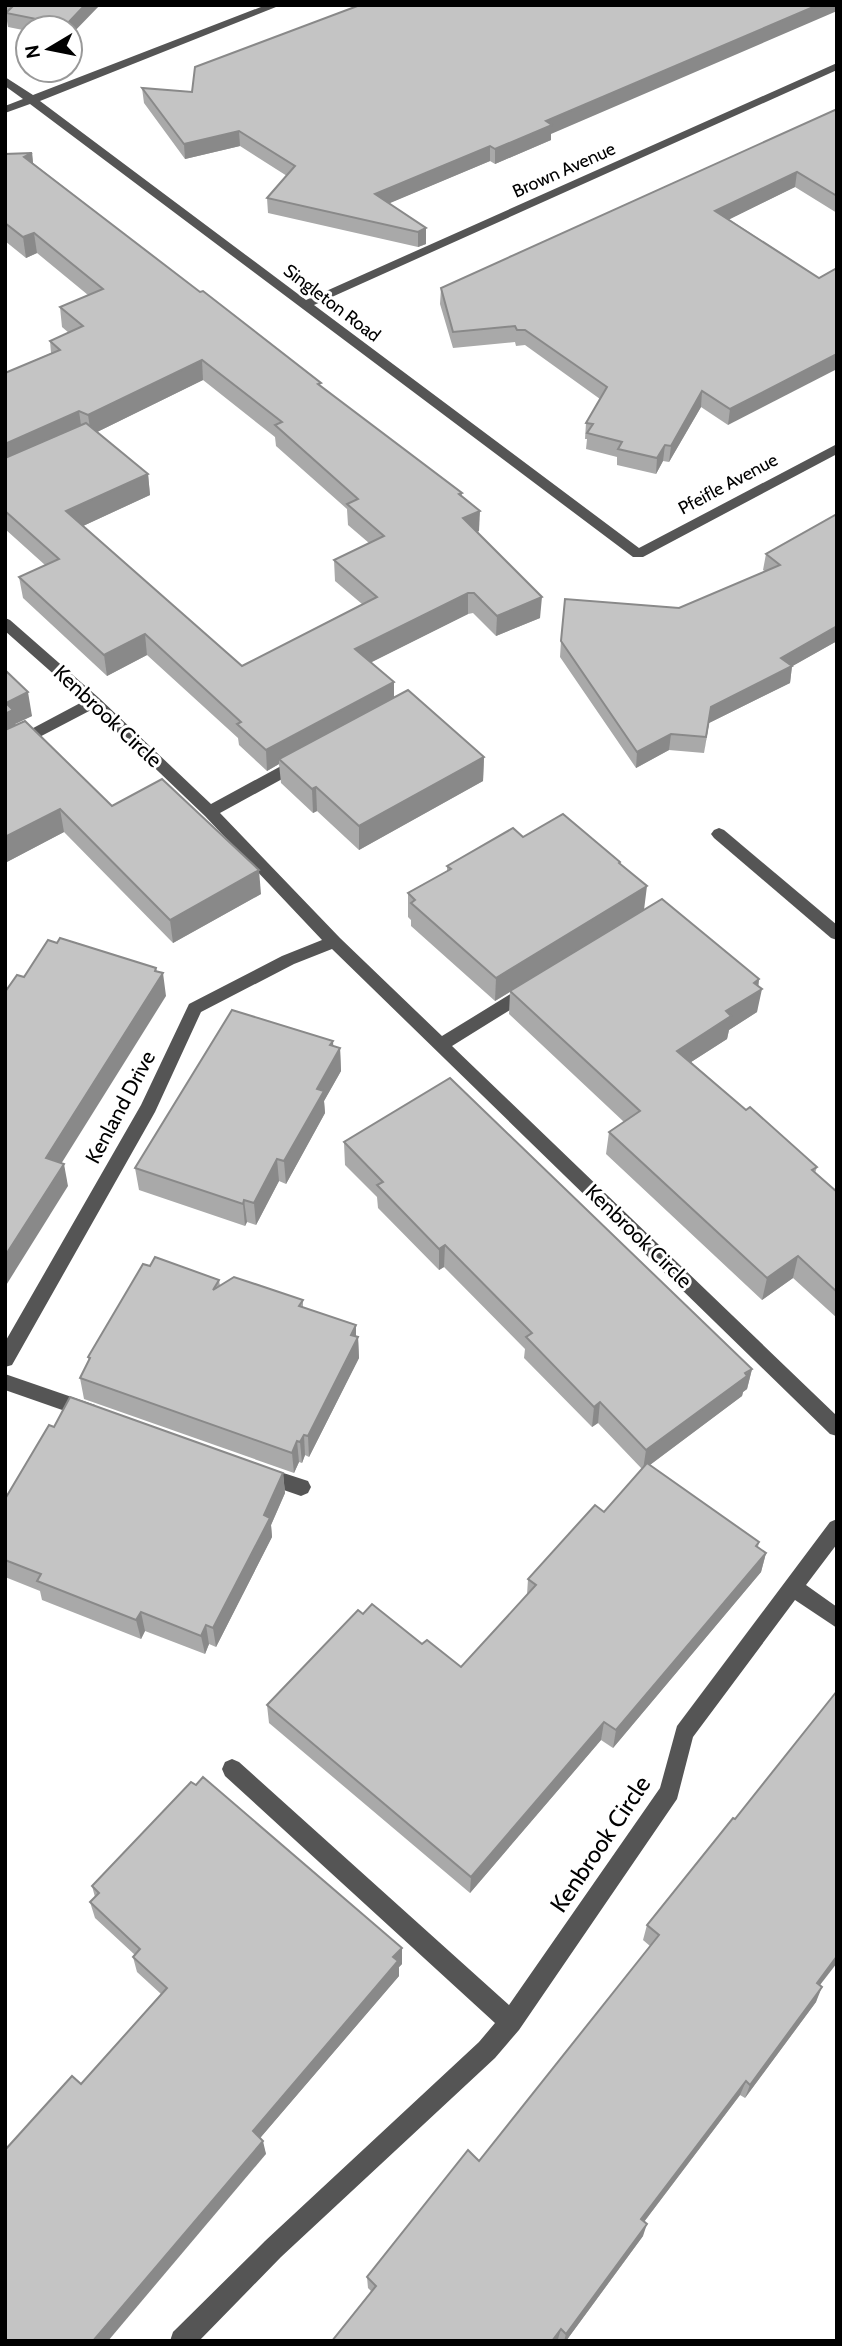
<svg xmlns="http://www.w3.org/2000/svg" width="842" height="2346" font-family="Cabin,sans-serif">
<rect width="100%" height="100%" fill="#fff"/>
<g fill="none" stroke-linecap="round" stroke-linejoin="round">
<g fill="#555" fill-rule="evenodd">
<polygon points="266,5 281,5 40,101 306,300 837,63 837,70 314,305 639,548 837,444 837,454 643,557 633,557 30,104 5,113 5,106 23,99 5,86 5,77 33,95"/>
<polygon points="5,618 10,620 99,698 211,804 294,759 304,759 307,763 304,767 220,813 340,938 442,1036 522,987 534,987 536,991 534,995 452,1046 837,1416 837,1436 830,1434 332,949 294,964 201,1012 155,1112 12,1365 5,1367 5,1342 141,1105 189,1004 282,956 322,940 205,816 93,709 5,755 5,743 84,701 5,631"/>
<polygon points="719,828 724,830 837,925 837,940 831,938 714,838 711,834 714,830"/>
<polygon points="5,1374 95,1405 97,1411 95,1417 88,1419 5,1390"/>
<polygon points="262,1466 308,1481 311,1487 308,1493 301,1496 255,1480 252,1474 255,1468"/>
<polygon points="837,1519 837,1544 806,1585 837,1607 837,1628 795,1600 693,1737 677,1799 519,2030 495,2058 281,2257 199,2341 170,2341 173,2332 265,2241 479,2042 495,2023 225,1776 222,1769 225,1762 232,1759 239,1762 509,2005 660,1788 677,1726 830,1522"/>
</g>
</g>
<g fill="#a9a9a9" fill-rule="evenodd">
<polygon points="5,5 100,5 70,28 28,28 28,31 8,27 6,15 5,15"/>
<polygon points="142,88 551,134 551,140 495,164 490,161 389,203 426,228 426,244 418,247 268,213 267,198 287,176 240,146 185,159 144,103"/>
<polygon points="837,109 837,213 795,187 729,219 819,278 728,425 701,407 669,462 663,461 656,474 617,465 617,457 586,449 587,439 585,439 586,423 600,399 525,345 516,346 515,342 453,348 440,304 441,288"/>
<path d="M32 153 33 163 321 386 462 493V496L479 531 477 532 540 618 496 636 473 613 468 614 371 662 394 682V698L484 757 483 781 359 850 317 811 313 813 281 783 279 764 267 771 239 745 238 738 147 655 107 676 23 598 19 577 45 565 5 529V373L51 353 50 341 69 333 62 327 60 307 88 295 37 253 26 258 5 241V154ZM203 380 275 437 276 446 347 509 348 525 369 543 334 560 335 581 362 604 242 666 83 526 150 495 148 474 97 432Z"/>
<polygon points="837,514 837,641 792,666 790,683 709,723 704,753 669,750 636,768 560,657 561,641 679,608 765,571 763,570 766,554"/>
<polygon points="5,670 32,716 15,724 16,725 112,806 261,894 173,943 64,832 5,863"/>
<polygon points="523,837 620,862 620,865 644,909 759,979 757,1012 729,1030 727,1039 691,1062 746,1110 817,1167 815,1173 837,1192 837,1318 793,1278 762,1300 606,1154 609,1132 624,1122 509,1014 510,992 495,1001 411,926 411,920 408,917 408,893 447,871 447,866"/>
<polygon points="333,1041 333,1046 340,1048 341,1071 324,1101 325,1113 286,1184 279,1181 256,1225 247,1222 245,1226 139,1190 135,1168"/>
<polygon points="344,1142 752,1369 747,1389 743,1392 742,1396 650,1465 759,1542 758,1547 766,1553 761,1572 613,1748 601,1740 470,1893 269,1723 267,1705 363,1614 422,1644 461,1667 527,1595 528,1579 604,1512 642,1469 598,1423 592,1427 524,1358 525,1349 444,1267 439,1270 378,1208 377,1197 345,1165"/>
<polygon points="150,1266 219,1280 220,1286 303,1300 303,1308 358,1337 359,1358 309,1457 305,1455 302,1463 299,1462 294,1473 84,1399 80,1378 89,1361 88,1357"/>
<polygon points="54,1427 283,1473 285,1493 271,1525 272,1537 216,1647 209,1644 205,1654 145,1631 141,1639 42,1600 40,1591 5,1577 5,1499"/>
<polygon points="92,1886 402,1948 402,1964 399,1967 399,1976 260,2138 266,2154 81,2084 161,1994 137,1972 133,1957 135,1955 95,1918 90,1902 95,1897"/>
<polygon points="647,1925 820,1985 816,2002 745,2098 740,2095 644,2222 643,2236 566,2341 560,2341 558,2339 372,2292 368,2288 367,2277 479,2161 650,1946 643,1940"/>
</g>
<g fill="#898989">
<polygon points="85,5 100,5 70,36 70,28 66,28 66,25"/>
<polygon points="818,5 837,5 837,11 551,134 551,140 495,164 495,149 546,121"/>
<polygon points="239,131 240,146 185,159 184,144"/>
<polygon points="490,146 490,161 376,209 375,194"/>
<polygon points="32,153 34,173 24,157"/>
<polygon points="797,172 795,187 714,227 715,211"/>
<polygon points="426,228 426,244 418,247 418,232"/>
<polygon points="34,233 37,253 26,258 23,237"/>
<polygon points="837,354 837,369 728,425 730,409"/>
<polygon points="202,360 203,380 91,435 88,415"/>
<polygon points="702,391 701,407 669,462 671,446"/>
<polygon points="79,411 82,432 5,467 5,444"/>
<polygon points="665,445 663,461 656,474 657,458"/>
<polygon points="148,474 150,495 70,532 66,511"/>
<polygon points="480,511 479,531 463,539 463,518"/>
<polygon points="468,593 468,614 356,670 355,649"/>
<polygon points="542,597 540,618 496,636 497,616"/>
<polygon points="837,626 837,641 791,667 792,666 790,683 709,723 704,753 711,707 781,658"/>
<polygon points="145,634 147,655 107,676 104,655"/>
<polygon points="394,682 394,702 279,759 279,764 267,771 266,750"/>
<polygon points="28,692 32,716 15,724 17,734 5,740 6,703"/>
<polygon points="671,734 669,750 636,768 637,752"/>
<polygon points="484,757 483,781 359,850 359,826"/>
<polygon points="316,787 317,811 313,813 312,789"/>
<polygon points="60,809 64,832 5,863 5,837"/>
<polygon points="259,870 261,894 173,943 170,920"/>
<polygon points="647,886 644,910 495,1001 496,978"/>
<polygon points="156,968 158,981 163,973 166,996 51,1180 46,1158"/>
<polygon points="759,979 757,992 762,989 757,1012 729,1030 727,1039 674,1073 677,1051 726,1011 754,983"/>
<polygon points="333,1041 334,1059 340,1048 341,1071 324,1101 325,1113 286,1184 284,1161 330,1045"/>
<polygon points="277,1159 279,1181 256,1225 254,1203"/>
<polygon points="64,1164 68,1186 5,1287 5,1256"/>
<polygon points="244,1200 247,1222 245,1226 243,1204"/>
<polygon points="445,1245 444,1267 439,1270 439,1249"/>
<polygon points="798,1256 793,1278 762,1300 767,1278"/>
<polygon points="356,1325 356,1340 358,1337 359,1358 309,1457 308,1436"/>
<polygon points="752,1369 747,1389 743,1392 742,1396 643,1470 646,1450"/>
<polygon points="600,1402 598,1423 592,1427 594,1407"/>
<polygon points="304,1435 305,1455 302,1463 300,1442"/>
<polygon points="297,1441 299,1462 294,1473 292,1453"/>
<polygon points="283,1473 285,1493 271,1525 272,1537 216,1647 213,1628"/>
<polygon points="766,1553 761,1572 613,1748 616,1730"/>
<polygon points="141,1612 145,1631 141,1639 136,1620"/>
<polygon points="206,1625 209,1644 205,1654 201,1636"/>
<polygon points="604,1722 601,1740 470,1893 471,1877"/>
<polygon points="402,1948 402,1964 399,1967 399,1976 255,2144 253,2131 393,1957"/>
<polygon points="837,1956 837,1963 810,1998 817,1983"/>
<polygon points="822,1987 816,2002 745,2098 750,2085"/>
<polygon points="746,2081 740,2095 637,2231 641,2219"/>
<polygon points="263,2141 266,2154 108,2341 93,2341"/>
<polygon points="647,2224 643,2236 566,2341 564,2341 566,2334"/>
<polygon points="561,2329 558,2339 557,2341 552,2341"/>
</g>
<g fill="#c4c4c4" stroke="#898989" stroke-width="2">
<polygon points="14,5 85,5 66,25 6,13"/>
<polygon points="360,5 818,5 546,121 552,125 495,149 490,146 375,194 426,228 418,232 267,198 295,166 239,131 184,144 142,88 192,92 195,67"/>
<polygon points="837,109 837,196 797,172 715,211 819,278 837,268 837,354 730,409 702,391 671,446 665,445 657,458 618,449 622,442 587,433 593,424 586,423 607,387 525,330 517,330 515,326 453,332 441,288"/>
<polygon points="32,153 24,157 200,292 203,291 321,383 318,384 462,493 459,494 480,511 463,518 542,597 497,616 474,593 468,593 355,649 394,682 266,750 237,724 241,722 145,634 104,655 19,577 59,559 5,511 5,458 86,423 148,474 66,511 242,666 377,597 334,560 384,536 347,504 358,499 275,425 282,422 202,360 88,415 79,411 5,444 5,373 60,350 50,341 83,326 60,307 103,289 34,233 23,237 5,223 5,154"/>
<polygon points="837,514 837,626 781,658 792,666 711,707 706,737 671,734 637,752 561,641 565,599 679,608 780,565 766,554"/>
<polygon points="5,670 28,692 6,703 13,710 5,714"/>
<polygon points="408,690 484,757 359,826 316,787 312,789 279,759"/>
<polygon points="25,721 112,806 162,779 259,870 170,920 60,809 5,837 5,730"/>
<polygon points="563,814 620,862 619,863 647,886 496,978 411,903 415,900 408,893 451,869 447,866 513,828 523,837"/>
<polygon points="662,899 759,979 754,983 762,989 726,1011 731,1016 677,1051 746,1110 750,1107 817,1167 812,1170 837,1192 837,1292 798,1256 767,1278 609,1132 640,1111 510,991"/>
<polygon points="60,938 156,968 155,971 163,973 46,1158 64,1164 5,1256 5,992 17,975 24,977 48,940 57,943"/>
<polygon points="232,1010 333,1041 330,1045 340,1048 317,1089 324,1091 284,1161 277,1159 254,1203 244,1200 243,1204 135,1168"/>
<polygon points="450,1078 752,1369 745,1373 747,1376 646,1450 600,1402 594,1407 526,1337 532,1333 445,1245 439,1249 377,1185 383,1182 344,1142"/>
<polygon points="155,1257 219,1280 213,1290 234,1277 303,1300 299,1306 356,1325 351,1335 358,1337 308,1436 304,1435 300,1442 297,1441 292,1453 80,1378 90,1358 88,1357 143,1264 150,1266"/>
<polygon points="70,1397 283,1473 264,1515 270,1518 213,1628 206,1625 201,1636 141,1612 136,1620 37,1581 41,1574 5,1560 5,1499 49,1425 54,1427"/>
<polygon points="647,1463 759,1542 756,1546 766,1553 616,1730 604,1722 471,1877 267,1705 358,1610 363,1614 372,1604 422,1644 427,1640 461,1667 536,1585 528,1579 595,1505 604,1512"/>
<polygon points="837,1691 837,1956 817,1983 822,1987 750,2085 746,2081 641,2219 647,2224 566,2334 561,2329 552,2341 332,2341 376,2286 367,2277 468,2150 479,2161 659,1935 647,1925 733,1818 735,1819"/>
<polygon points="203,1777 402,1948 393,1957 398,1961 253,2131 263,2141 93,2341 5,2341 5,2150 72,2076 81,2084 167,1988 133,1957 140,1949 90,1902 99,1893 92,1886 191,1782 196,1785"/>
</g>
<g text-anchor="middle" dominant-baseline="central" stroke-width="6" stroke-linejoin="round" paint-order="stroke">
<g font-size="18" fill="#000" stroke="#fff">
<text transform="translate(564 170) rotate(-24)">Brown Avenue</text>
<text transform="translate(332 303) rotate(37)">Singleton Road</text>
<text transform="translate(728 484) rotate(-28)">Pfeifle Avenue</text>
</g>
<g font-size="21" fill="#000" stroke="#fff">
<text transform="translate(108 716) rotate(43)">Kenbrook Circle</text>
<text transform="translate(120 1107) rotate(-62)">Kenland Drive</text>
<text transform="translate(639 1236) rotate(44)">Kenbrook Circle</text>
</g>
<g font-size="24" fill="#000" stroke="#fff">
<text transform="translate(600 1844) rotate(-56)">Kenbrook Circle</text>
</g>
</g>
<rect width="842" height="2346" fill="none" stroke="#000000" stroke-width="14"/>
<g transform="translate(49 49) rotate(260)"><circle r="33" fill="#ffffff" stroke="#999999" stroke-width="2"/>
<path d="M0-5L12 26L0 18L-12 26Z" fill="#000000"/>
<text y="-10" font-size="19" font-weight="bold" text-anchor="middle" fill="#000000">N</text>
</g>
</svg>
